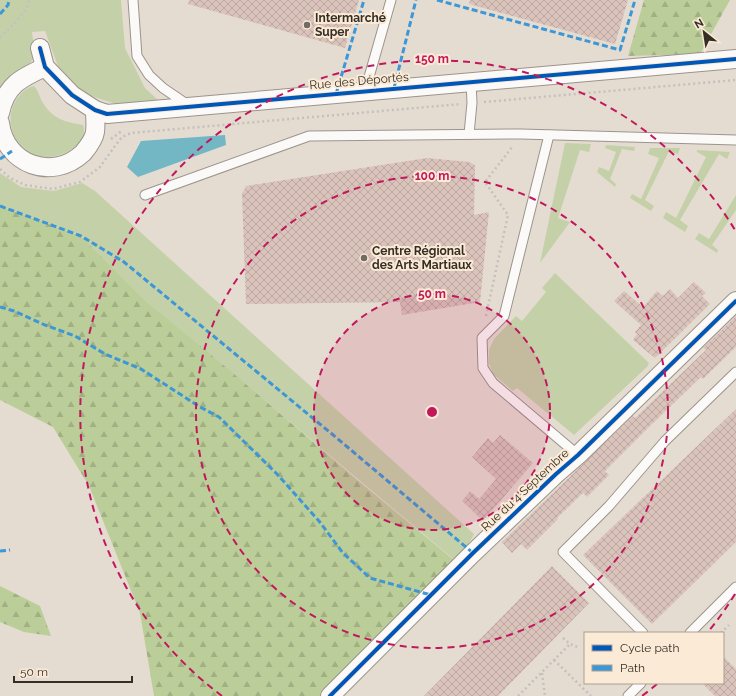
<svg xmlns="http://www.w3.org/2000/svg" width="736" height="696" font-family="Raleway,sans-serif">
<defs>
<pattern id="forest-firs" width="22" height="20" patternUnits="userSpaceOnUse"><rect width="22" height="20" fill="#bbcd98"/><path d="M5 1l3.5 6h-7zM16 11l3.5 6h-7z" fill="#a1b083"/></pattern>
<pattern id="building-cross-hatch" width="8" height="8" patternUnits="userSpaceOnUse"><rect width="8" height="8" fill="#dac3bb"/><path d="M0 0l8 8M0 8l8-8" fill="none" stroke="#bca8a1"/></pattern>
</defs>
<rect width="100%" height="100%" fill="#e5dcd1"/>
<g fill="#c4d1a8">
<polygon points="0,0 121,0 125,48 145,88 162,104 116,104 85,94 59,69 45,31 32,32 35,56 27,67 0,90"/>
<path d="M34 86C39 91 39 97 43 103 53 119 65 122 83 125 90 145 59 159 43 157 20 154 4 128 13 106 17 97 24 88 34 86Z"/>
<polygon points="565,143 591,144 589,152 580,150 558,218 570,222 540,263"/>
<polygon points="606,145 635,147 634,151 622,149 610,179 616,184 615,187 597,172 599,167 609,171 616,152 605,148"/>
<polygon points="650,148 680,148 678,154 669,151 645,200 654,206 651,211 630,198 632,194 641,199 659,158 648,154"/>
<polygon points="697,150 730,152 727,159 719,154 680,220 688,226 685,232 663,218 666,212 676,218 706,157 697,152"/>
<polygon points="0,173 21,187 54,191 82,183 95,191 474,534 458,563 146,301 81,236 0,206"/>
<polygon points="736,195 736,210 712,245 718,250 717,253 695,239 699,233 709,239"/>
<polygon points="555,273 649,363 647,367 574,435 517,388 513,391 493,374 489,363 489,350 494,339 516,316 522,321 546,292 542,288"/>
</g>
<g fill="url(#forest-firs)">
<polygon points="644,0 730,0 700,54 628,56"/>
<polygon points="0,206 81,236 146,301 234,374 355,478 461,566 330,696 154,696 140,613 89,486 53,427 0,400"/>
<polygon points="0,586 40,606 51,636 24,632 0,622"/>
</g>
<polygon fill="#73b7c5" points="225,135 226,145 138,177 127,167 141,141"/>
<g fill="url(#building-cross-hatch)">
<polygon points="189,0 359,0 345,48 188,4"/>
<polygon points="470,0 628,0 615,44 469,4"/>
<polygon points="427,158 469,162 475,165 474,215 489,212 480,302 402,315 400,302 246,304 242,194 246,186"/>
<polygon points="694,282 706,293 702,296 710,304 655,358 633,340 637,334 635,332 641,325 614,301 624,291 643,307 657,291 663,296 670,289 678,298"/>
<polygon points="736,316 736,347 703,379 701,377 647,429 605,471 609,475 587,497 583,493 557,518 558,519 527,550 521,544 512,553 502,542 633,416 635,418 706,350 703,348"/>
<polygon points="736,409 736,542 652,624 583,555"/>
<polygon points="500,435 533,463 483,521 462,501 470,491 479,499 496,479 472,457 488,438 493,443"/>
<polygon points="552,566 589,603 498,696 424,696"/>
<polygon points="723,656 736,669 736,696 715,696 702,683 723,683"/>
</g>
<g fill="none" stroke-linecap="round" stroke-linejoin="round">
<g stroke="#9b948c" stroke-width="11">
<g id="lane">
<polyline points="133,0 137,56 149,75 163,88 188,105"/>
<polyline points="365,91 391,0"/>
<polyline points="469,134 472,103 471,82"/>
<polyline points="549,135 504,316 482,338 483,368 493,383 578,455"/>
<polyline points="145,195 309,136 521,134 736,140"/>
<polyline points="643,633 563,552 609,506 665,441 736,372"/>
<polyline points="690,633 736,587"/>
<polyline points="628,696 641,683"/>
</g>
</g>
<g stroke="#9b948c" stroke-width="20">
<g id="street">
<polyline points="40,48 45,67 72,95 95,110 107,114 736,59"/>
<path d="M0 113C6 85 21 78 45 67"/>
<path d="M0 123C5 164 52 182 83 153 88 147 94 139 95 132 96 125 95 117 95 110"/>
<polyline points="330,696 473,553 556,474 578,455 736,301"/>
</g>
</g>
<g stroke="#c4c0bd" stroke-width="2.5" stroke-dasharray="2 3" stroke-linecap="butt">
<path d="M0 37C10 28 26 14 29 0"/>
<polyline points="484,102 736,80"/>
<polyline points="111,139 123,130"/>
<polyline points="0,169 10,178 25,185 53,189 80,182 100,167 115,146 122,137 131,133 461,104"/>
<polyline points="486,316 508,215 485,182 513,146"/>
<polyline points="721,633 729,625"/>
<polyline points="563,638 570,644 580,648"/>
<polyline points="554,660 591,696"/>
<polyline points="542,673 545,696"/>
<polyline points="518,696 570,644"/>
</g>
<use href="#lane" stroke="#fbfaf8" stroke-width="9"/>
<use href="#street" stroke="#fbfaf8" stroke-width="18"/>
<g stroke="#3d97d6" stroke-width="3" stroke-dasharray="6 3" stroke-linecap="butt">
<polyline points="437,0 620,50 635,0"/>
<polyline points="0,14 8,5 9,0"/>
<polyline points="394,88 416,0"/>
<polyline points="336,94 364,0"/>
<polyline points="0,159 12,151"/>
<polyline points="0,206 81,236 124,262 332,434 473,553"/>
<polyline points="0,307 14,311 45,325 75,336 105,354 141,369 200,407 219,417 277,474 319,521 343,553 370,578 431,595"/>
<polyline points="0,551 10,550"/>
</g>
<g stroke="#fbead6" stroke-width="6">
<g id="cycleway">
<polyline points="40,48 45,67 72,95 95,110 107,114 736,59"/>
<polyline points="330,696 473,553 556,474 578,455 736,301"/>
</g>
</g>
<use href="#cycleway" stroke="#0057b8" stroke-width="4"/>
</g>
<circle cx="432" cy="412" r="118" fill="#c2185b" fill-opacity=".12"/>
<g fill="none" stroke="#c2185b" stroke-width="2" stroke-dasharray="7 5">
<circle cx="432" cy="412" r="118"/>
<circle cx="432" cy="412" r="236"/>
<path d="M735 594A353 353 0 0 1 708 632M657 684A353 353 0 0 1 642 696M222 696A353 353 0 1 1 735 230"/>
</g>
<g fill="#726b62" stroke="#fbead6" stroke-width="1.5">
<circle cx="307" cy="25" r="4"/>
<circle cx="364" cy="258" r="4"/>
</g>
<g text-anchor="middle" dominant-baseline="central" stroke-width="4" stroke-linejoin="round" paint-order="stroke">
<g font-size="12" font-weight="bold" fill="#342e26" stroke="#fbead6" text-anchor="start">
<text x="315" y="18">Intermarché<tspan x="315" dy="14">Super</tspan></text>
<text x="372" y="251">Centre Régional<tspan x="372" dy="14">des Arts Martiaux</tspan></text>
</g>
<g font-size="12" fill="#342e26" stroke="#fbead6">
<text transform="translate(359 81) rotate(-5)">Rue des Déportés</text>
<text transform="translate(525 490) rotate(-43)">Rue du 4 Septembre</text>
</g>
</g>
<circle cx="432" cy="412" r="6" fill="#c2185b" stroke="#fbead6" stroke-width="2"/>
<g font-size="12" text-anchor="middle" font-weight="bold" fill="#c2185b" stroke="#fbead6" stroke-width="4" stroke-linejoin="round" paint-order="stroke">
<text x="432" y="63">150 m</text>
<text x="432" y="180">100 m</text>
<text x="432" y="298">50 m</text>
</g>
<rect x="584" y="632" width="140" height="52" fill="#fbead6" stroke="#ab9f90"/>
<rect x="592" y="645" width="20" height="6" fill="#0057b8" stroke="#ab9f90"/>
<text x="620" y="652" font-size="12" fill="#342e26">Cycle path</text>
<rect x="592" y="665" width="20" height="6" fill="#3d97d6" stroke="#ab9f90"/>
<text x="620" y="672" font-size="12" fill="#342e26">Path</text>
<g transform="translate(704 32) rotate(330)" stroke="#fbead6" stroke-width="3" paint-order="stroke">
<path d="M0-3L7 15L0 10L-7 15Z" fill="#342e26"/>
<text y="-6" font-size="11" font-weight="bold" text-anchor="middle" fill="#342e26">N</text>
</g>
<path d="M14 676v6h118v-6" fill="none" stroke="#342e26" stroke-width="2"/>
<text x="20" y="676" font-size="12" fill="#342e26" stroke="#fbead6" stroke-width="3" paint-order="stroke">50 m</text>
</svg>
